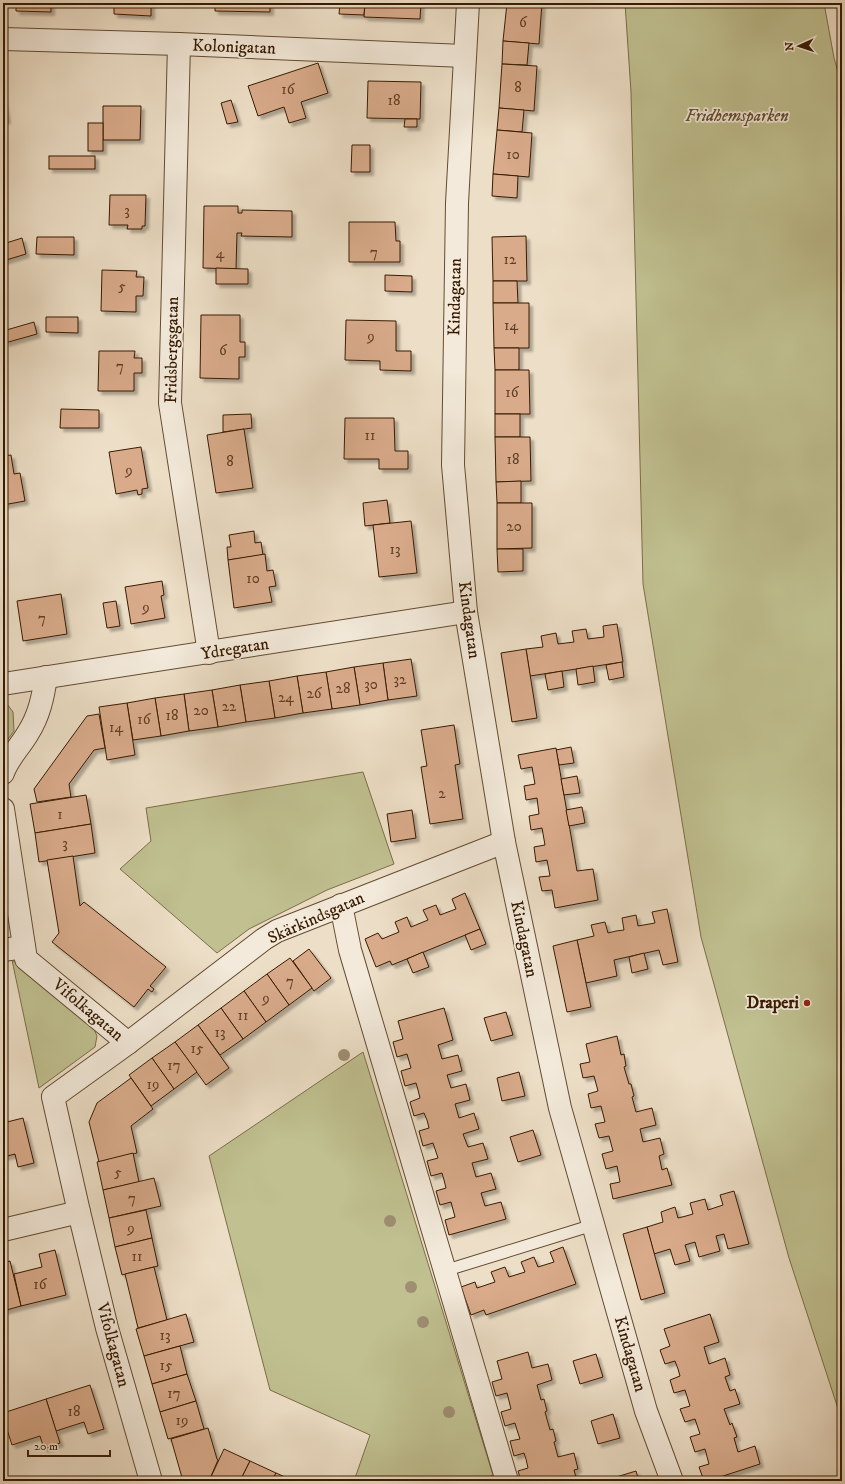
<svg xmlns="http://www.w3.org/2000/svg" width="845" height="1484" font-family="'IM FELL DW Pica',serif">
<defs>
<filter id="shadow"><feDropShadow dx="3.5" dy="3.5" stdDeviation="1" flood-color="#0004"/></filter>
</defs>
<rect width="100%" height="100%" fill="#eddfc7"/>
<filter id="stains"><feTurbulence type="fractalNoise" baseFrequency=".005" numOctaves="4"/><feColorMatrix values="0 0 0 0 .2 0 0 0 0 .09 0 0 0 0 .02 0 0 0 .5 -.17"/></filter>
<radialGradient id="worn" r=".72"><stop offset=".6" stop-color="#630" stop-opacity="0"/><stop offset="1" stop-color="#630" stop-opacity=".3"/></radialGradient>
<g fill="#c0c090" stroke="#7c6d48">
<polygon points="625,3 824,3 834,58 842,86 842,1421 789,1258 701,937 643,584 631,92"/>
<polygon points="3,703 7,704 13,712 14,731 3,746"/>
<polygon points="363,772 394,864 327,890 249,929 217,953 120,869 151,841 146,808"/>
<polygon points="12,960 93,1027 97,1036 95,1047 39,1088"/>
<polygon points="363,1052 493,1475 477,1481 354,1481 370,1435 270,1390 209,1156"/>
</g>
<g fill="#d9ab8b" stroke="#371a01" filter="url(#shadow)">
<polygon points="16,3 51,3 51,12 16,11"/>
<polygon points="114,3 151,3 151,16 114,14"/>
<polygon points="215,3 270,3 270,12 215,11"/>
<polygon points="340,3 365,3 364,15 339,14"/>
<polygon points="365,3 421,3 420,19 364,17"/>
<polygon points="507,3 542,3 539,44 503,41"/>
<polygon points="503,41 529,43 527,65 502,64"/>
<polygon points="318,63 328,93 301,102 306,118 289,123 284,107 258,116 248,86"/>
<polygon points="502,64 537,66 534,111 499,108"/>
<polygon points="368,81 421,82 420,119 367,118"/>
<polygon points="3,98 7,120 3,121"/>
<polygon points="231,100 238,122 227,124 221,103"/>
<polygon points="103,106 141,106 140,140 103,140"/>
<polygon points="499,108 524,110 522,132 497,130"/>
<polygon points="405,119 417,119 417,127 404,127"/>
<rect x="88" y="123" width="15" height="28"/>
<polygon points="497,130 532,133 529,177 493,174"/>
<polygon points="352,145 370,145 370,172 351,172"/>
<rect x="49" y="156" width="46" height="13"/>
<polygon points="493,174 518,176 517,198 492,196"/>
<polygon points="110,195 146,195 145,226 142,226 142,229 127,229 128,225 109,225"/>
<polygon points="204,206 238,206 238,213 242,213 242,210 292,211 292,237 241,236 242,233 237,233 236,269 203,268"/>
<polygon points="349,222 395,222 396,241 400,241 400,262 349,262"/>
<polygon points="526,236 527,281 493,281 492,237"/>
<polygon points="37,237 74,237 74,255 36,254"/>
<polygon points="22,238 26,254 3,261 3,244"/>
<polygon points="216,268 248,269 248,284 216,284"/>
<polygon points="102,270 137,271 136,277 144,277 143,296 136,296 136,312 101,311"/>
<polygon points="385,275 412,276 412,292 385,291"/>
<polygon points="493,281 517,281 518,303 493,303"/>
<polygon points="493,303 529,303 529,348 494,348"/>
<polygon points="201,315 240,315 240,342 245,342 245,357 239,357 239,379 200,378"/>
<polygon points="46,317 78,317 78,333 46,332"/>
<polygon points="346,320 396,321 396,351 411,351 411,371 380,370 380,361 345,360"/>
<polygon points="34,322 37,334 5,343 3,331"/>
<polygon points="494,348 519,348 519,370 495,370"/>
<polygon points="99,351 135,351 134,358 142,358 142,373 134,373 134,391 98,391"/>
<polygon points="495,370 529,370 530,414 495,414"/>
<polygon points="61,409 99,410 99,428 60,428"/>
<polygon points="251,414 252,428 223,432 223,415"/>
<rect x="495" y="414" width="25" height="23"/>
<polygon points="345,418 394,418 395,451 408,451 408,469 379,469 379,459 344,459"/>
<polygon points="244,429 253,488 216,493 207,435"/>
<polygon points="495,437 530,437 531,481 496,482"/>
<polygon points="141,447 148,488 142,489 142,494 138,495 137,490 116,494 109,452"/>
<polygon points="11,455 14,474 20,473 25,501 3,505 3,456"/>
<polygon points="521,481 521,503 497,503 496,482"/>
<polygon points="387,500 390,523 365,526 363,503"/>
<polygon points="497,503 532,503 532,548 497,549"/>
<polygon points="411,521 417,573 379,577 373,525"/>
<polygon points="254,531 255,543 261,542 263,555 228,560 227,547 231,547 229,535"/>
<polygon points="497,549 523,549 523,571 498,572"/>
<polygon points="265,554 267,571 273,570 276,586 269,587 272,602 234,608 228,560"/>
<polygon points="162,581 164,595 161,596 165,618 131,624 125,587"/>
<polygon points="61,594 67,634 23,641 17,601"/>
<polygon points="116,601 120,626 107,628 103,603"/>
<polygon points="617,624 623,662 530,676 526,649 543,647 541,636 556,633 558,644 574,642 572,631 586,629 588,639 604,637 603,626"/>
<polygon points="526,649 537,718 512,722 501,653"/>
<polygon points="411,659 417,696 388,700 383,663"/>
<polygon points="622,662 624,677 609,680 606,665"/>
<polygon points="383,663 388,700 360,705 354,667"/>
<polygon points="593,666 595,682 578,685 576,669"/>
<polygon points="354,667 360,705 332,709 326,672"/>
<polygon points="562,671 564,687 548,690 545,674"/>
<polygon points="326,672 332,709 303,713 297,676"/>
<polygon points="297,676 303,713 275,718 269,681"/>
<polygon points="269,681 275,718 246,722 240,685"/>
<polygon points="240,685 246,722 218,727 212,690"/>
<polygon points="212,690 218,727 189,731 184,694"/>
<polygon points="184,694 189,731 161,736 155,698"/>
<polygon points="155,698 161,736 133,740 127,703"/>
<polygon points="127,703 135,755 107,760 99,707"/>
<polygon points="99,714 105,748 94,750 69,784 71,797 37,802 34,789 87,716"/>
<polygon points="454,725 460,764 455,765 463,819 430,824 421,767 427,766 421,730"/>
<polygon points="571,747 574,763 559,765 556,750"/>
<polygon points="556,748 577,871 593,869 598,900 555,908 552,890 542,891 539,877 550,876 547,860 536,862 534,847 545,845 542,828 531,830 529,816 539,814 537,798 526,800 524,786 535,784 532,767 521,769 518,755"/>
<polygon points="577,776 580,793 564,795 561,779"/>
<polygon points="86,795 91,824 35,833 30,804"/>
<polygon points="582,807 585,823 569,826 566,810"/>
<polygon points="412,810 416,838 391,842 387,814"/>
<polygon points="91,824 95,853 39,862 35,833"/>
<polygon points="73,856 80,906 84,902 166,967 150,986 154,989 152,992 148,989 134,1007 52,942 59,933 47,860"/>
<polygon points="465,893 480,929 392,965 390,961 376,967 365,939 378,933 382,939 399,932 395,922 407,917 411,927 428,920 423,910 436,905 440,915 456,909 452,899"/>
<polygon points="667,909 678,962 663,965 659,950 614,960 617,976 586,983 577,940 594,936 591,925 605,922 608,933 616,931 624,930 622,918 636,915 638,926 655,923 652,912"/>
<polygon points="480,929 486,944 471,950 465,935"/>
<polygon points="577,940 591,1007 567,1012 553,946"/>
<polygon points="309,949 331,978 314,991 293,961"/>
<polygon points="423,952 429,967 413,973 407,959"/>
<polygon points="644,953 648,969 632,973 629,957"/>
<polygon points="290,958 312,988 289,1005 267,974"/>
<polygon points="267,974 289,1005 266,1022 244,991"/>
<polygon points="244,991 266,1022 243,1039 221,1008"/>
<polygon points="221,1008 243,1039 220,1055 198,1025"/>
<polygon points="444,1008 453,1040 438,1045 442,1059 458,1055 462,1071 447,1075 451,1088 466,1084 470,1100 455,1104 459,1118 474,1113 479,1129 463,1134 468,1147 483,1143 488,1159 472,1163 476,1177 491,1173 496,1189 481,1193 485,1206 501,1202 506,1219 449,1235 445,1220 455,1217 451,1202 440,1205 436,1191 446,1188 444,1180 442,1173 431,1176 427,1161 438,1158 433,1143 423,1146 419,1131 429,1128 427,1120 424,1113 414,1116 410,1102 420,1098 418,1090 416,1083 405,1086 401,1071 411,1068 407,1054 397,1057 393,1042 403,1039 398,1021"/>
<polygon points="506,1012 513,1035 491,1041 484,1018"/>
<polygon points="198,1025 229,1068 206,1085 175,1042"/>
<polygon points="617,1036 621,1055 624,1054 626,1066 624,1067 629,1084 631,1084 634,1096 632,1097 636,1112 652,1108 656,1125 640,1129 643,1142 660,1138 664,1154 659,1156 662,1170 667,1168 672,1185 613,1199 610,1184 620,1182 617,1166 606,1169 602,1154 613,1151 609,1136 599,1138 595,1124 605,1122 601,1106 591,1108 588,1094 598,1091 594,1076 583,1078 580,1064 590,1062 586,1044"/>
<polygon points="175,1042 197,1072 174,1089 152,1058"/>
<polygon points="152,1058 174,1089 151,1106 129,1075"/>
<polygon points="519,1072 525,1096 502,1101 497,1078"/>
<polygon points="131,1078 153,1109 131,1126 137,1153 99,1162 89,1122 97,1103"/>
<polygon points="23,1118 34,1163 18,1167 15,1154 3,1157 3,1123"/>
<polygon points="533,1130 541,1155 518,1162 510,1137"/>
<polygon points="133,1153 139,1182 103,1190 97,1162"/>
<polygon points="154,1178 161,1206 109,1218 103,1190"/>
<polygon points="734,1191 749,1244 728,1249 724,1234 716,1236 720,1251 699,1257 695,1242 685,1245 690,1261 675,1265 670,1249 654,1254 647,1227 663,1222 661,1212 675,1207 678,1218 686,1216 693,1214 690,1203 705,1199 708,1210 723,1205 720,1195"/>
<polygon points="146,1210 152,1238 115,1247 109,1218"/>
<polygon points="647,1227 665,1293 641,1300 623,1234"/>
<polygon points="152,1238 158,1266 122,1275 115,1247"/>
<polygon points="563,1247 576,1284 486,1315 484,1310 471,1315 461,1287 475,1282 477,1288 495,1282 491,1272 505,1267 509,1277 525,1272 521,1262 534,1257 538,1267 554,1262 550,1252"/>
<polygon points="55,1250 66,1295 21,1306 14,1274 42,1267 39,1254"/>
<polygon points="10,1261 21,1306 3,1311 3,1263"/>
<polygon points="154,1267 167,1320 138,1328 125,1274"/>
<polygon points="186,1314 194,1342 144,1356 136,1329"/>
<polygon points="710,1314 719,1342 704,1347 709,1364 725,1358 730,1375 725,1377 730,1391 735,1389 740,1404 724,1409 730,1425 732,1423 737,1437 734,1438 738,1452 755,1446 760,1464 714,1479 704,1481 699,1467 709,1464 705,1449 695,1452 690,1437 700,1434 695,1419 685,1422 680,1409 690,1406 685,1390 674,1393 670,1380 680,1376 678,1369 675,1361 665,1364 660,1350 670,1346 664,1329"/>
<polygon points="180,1346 187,1374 152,1384 144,1356"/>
<polygon points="528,1352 532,1368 548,1364 552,1380 537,1385 541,1400 544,1399 547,1411 545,1412 550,1430 553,1429 556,1441 554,1442 558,1457 574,1453 578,1469 574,1470 577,1481 521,1481 518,1471 528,1468 526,1459 524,1453 514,1456 510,1441 520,1439 517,1430 515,1423 505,1426 501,1412 511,1409 507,1393 496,1396 492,1382 502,1379 497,1361"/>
<polygon points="596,1354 603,1377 580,1384 573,1361"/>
<polygon points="187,1374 196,1401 160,1412 152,1384"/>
<polygon points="90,1385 104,1429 88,1434 84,1422 56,1431 46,1399"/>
<polygon points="46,1399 60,1443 44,1449 40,1436 12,1445 3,1417 3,1413"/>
<polygon points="196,1401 204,1429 168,1439 160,1412"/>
<polygon points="613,1414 620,1438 598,1444 591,1421"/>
<polygon points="208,1428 217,1459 218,1460 209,1481 183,1481 171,1439"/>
<polygon points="224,1449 250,1461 240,1481 209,1481"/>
<polygon points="250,1461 276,1473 272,1481 240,1481"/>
<polygon points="636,1471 639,1481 614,1481 613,1478"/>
<polygon points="276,1473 294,1481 272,1481"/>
</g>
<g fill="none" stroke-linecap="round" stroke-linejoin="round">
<g stroke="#644b32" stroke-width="13">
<polyline id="lane" points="444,1271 593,1225"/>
</g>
<g stroke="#644b32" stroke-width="24">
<g id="street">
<polyline points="468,3 457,203 453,465 466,612 504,842 560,1108 646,1411 672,1481"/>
<polyline points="3,39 179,44 464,56"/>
<polyline points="179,44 170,403 209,653"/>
<polyline points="3,684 466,612"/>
<path d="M3 773C8 758 20 747 28 733 39 716 43 697 46 677"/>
<polyline points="3,809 26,959 128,1043 53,1097 79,1212 107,1328 151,1481"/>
<polyline points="341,905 350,950 507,1481"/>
<polyline points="3,950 24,947"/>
<polyline points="128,1043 264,939 277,931 504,842"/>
<polyline points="3,1230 79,1212"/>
</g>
</g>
<use href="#lane" stroke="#f3eadb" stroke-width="11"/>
<use href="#street" stroke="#f3eadb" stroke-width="22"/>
</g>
<g fill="#9f8e72">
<circle cx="344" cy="1055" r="6"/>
<circle cx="390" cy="1221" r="6"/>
<circle cx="411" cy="1287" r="6"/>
<circle cx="423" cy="1322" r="6"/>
<circle cx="449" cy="1412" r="6"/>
</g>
<circle fill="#8f2418" stroke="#f3eadb" stroke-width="1.5" cx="807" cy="1003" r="4"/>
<g text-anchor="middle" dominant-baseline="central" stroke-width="3.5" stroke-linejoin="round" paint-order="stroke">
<g font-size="15" fill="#603e24">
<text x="523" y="22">6</text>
<text x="518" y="87">8</text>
<text x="288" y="89">16</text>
<text x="394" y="100">18</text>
<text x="513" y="154">10</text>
<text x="127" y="210">3</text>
<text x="374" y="252">7</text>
<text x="220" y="253">4</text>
<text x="510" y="259">12</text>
<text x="122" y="286">5</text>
<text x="511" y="325">14</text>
<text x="371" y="336">9</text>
<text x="223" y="350">6</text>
<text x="120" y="366">7</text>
<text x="512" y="392">16</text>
<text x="370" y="435">11</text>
<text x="513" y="459">18</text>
<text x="230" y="461">8</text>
<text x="129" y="470">9</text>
<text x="514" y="526">20</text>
<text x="395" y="549">13</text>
<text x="253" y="578">10</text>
<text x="146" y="607">9</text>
<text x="42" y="618">7</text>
<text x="400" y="679">32</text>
<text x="371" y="684">30</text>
<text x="343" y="688">28</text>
<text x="314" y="693">26</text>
<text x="286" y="697">24</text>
<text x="229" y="706">22</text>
<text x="201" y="710">20</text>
<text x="172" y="715">18</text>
<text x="144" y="719">16</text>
<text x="116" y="727">14</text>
<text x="442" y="793">2</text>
<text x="60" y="814">1</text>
<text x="65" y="843">3</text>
<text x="290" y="981">7</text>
<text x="266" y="998">9</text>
<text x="243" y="1015">11</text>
<text x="220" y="1032">13</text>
<text x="197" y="1048">15</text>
<text x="174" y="1065">17</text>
<text x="153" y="1084">19</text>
<text x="118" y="1172">5</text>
<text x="132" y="1198">7</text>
<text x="131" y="1228">9</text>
<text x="137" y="1256">11</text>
<text x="40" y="1284">16</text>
<text x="165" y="1335">13</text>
<text x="166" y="1365">15</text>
<text x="174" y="1393">17</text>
<text x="74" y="1411">18</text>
<text x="182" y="1420">19</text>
</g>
<g font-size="17" fill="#371a01" stroke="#f3eadb">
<text transform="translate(234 47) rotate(2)">Kolonigatan</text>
<text transform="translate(455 297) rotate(-89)">Kindagatan</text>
<text transform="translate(172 350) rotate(-89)">Fridsbergsgatan</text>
<text transform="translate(469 620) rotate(82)">Kindagatan</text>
<text transform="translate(235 649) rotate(-9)">Ydregatan</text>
<text transform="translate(316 918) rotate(-24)">Skärkindsgatan</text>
<text transform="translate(524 939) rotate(78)">Kindagatan</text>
<text transform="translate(88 1010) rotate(40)">Vifolkagatan</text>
<text transform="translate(113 1345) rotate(75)">Vifolkagatan</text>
<text transform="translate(630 1354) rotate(74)">Kindagatan</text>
</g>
<g font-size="17" font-style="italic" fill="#604c2c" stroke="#f3eadb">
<text x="737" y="116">Fridhemsparken</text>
</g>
<g font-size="17" font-weight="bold" fill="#371a01" stroke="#f3eadb" text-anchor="end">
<text x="799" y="1003">Draperi</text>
</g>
</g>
<rect width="845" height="1484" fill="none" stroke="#eddfc7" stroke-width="16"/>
<rect x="4" y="4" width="837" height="1476" fill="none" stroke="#371a01" stroke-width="2"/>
<rect x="8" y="8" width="829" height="1468" fill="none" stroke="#371a01"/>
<g transform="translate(799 46) rotate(267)" stroke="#f3eadb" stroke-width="3" paint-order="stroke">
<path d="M0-3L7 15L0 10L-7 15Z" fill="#371a01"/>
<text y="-6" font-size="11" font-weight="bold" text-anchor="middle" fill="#371a01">N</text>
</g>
<path d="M28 1450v6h82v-6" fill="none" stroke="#371a01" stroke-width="2"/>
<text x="34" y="1450" font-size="12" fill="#371a01" stroke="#f3eadb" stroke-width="3" paint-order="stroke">20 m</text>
<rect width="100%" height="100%" filter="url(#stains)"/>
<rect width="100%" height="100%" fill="url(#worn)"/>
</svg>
